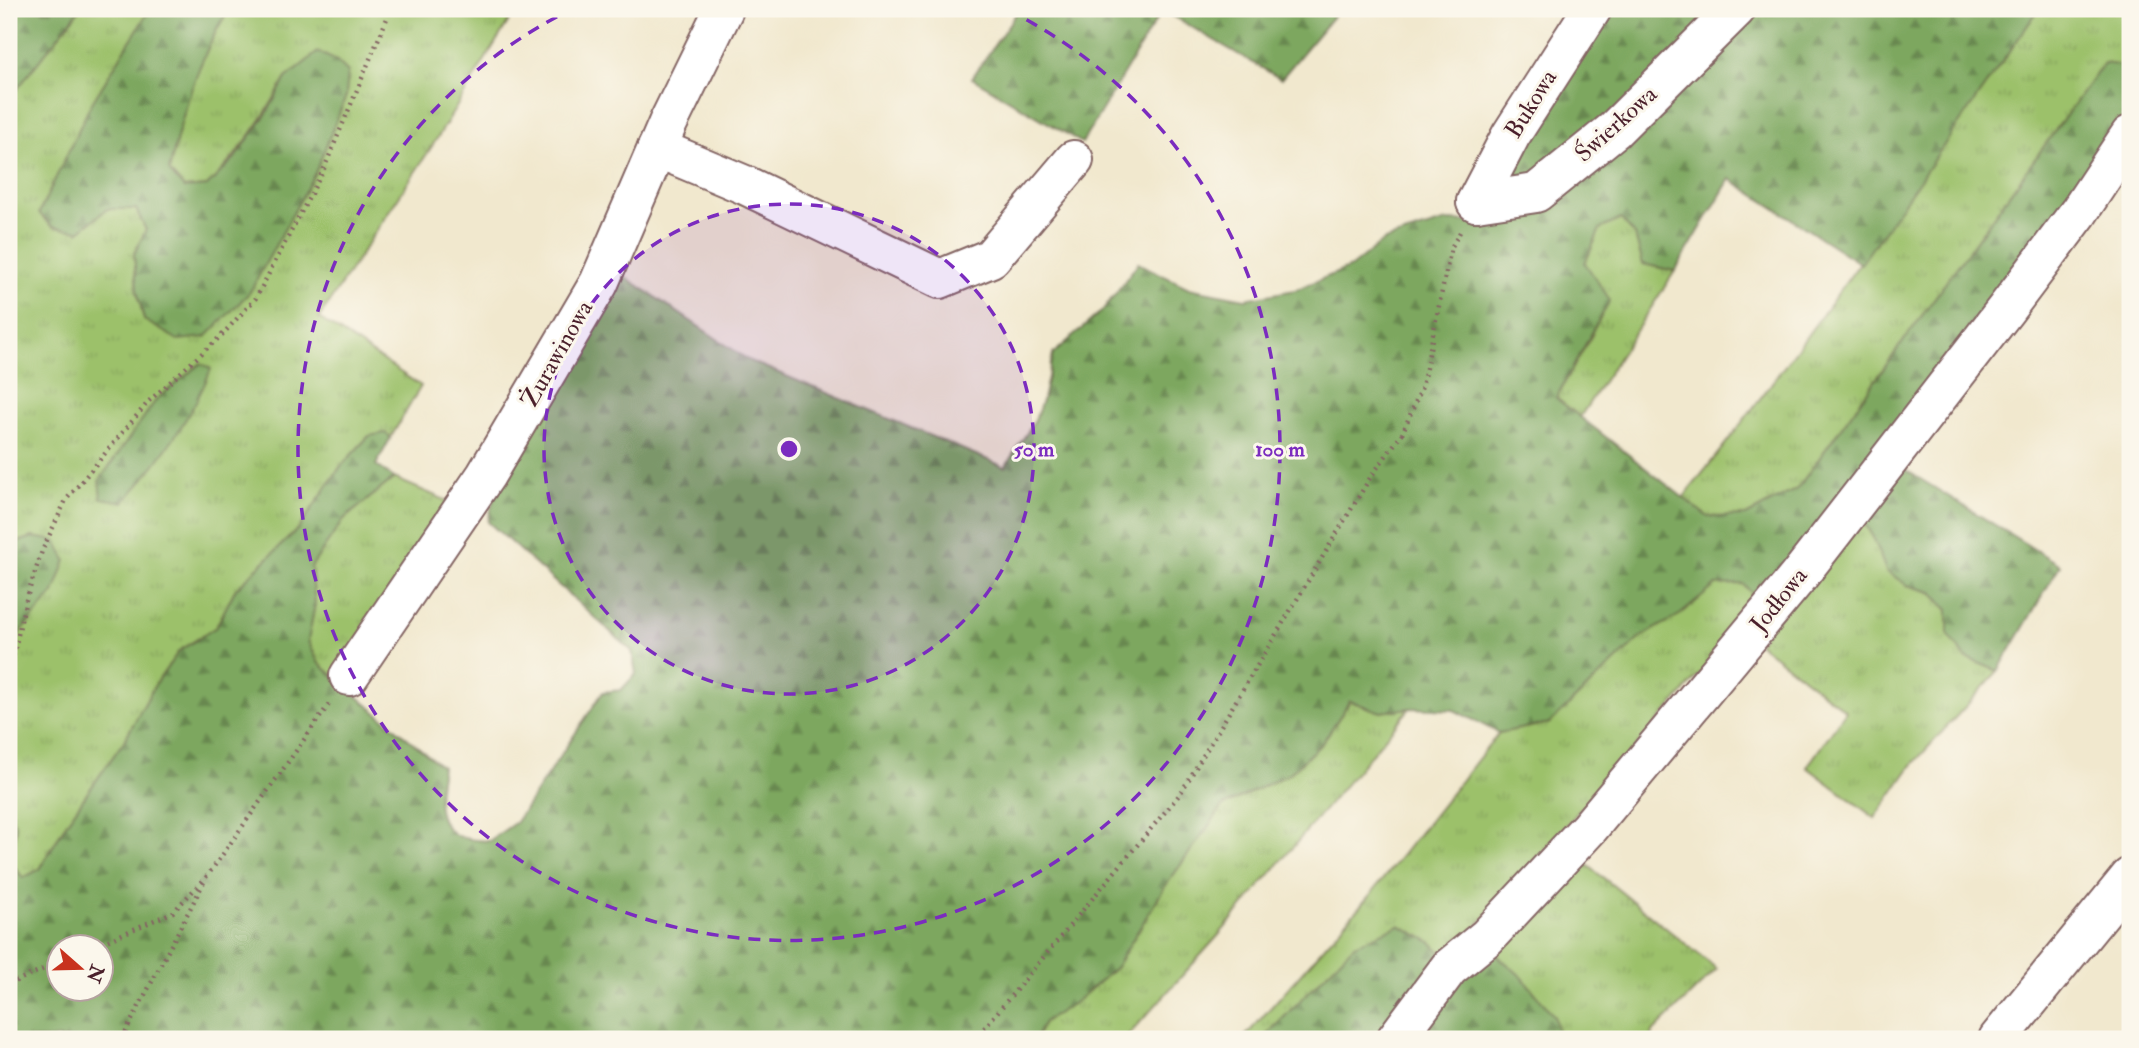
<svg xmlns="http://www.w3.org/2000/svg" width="2139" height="1048" font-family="'IM FELL Double Pica',serif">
<defs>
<pattern id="grass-tufts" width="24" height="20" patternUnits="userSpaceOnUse" patternTransform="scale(1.75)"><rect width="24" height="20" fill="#9cc16b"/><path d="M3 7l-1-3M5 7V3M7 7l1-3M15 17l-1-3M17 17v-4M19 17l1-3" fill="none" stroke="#88a55d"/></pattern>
<pattern id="forest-firs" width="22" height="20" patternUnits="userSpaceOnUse" patternTransform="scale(1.75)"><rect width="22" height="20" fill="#7da75f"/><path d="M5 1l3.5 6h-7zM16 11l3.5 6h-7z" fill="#68874f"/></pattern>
</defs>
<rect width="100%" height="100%" fill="#fbf7ec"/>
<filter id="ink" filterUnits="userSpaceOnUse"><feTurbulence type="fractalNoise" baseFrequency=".0143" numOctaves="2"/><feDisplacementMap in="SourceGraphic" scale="14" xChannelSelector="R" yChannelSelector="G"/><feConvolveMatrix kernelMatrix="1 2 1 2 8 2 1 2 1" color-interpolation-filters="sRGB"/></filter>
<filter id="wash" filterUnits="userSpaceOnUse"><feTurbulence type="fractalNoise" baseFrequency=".00686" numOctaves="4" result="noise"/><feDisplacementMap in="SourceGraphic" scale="28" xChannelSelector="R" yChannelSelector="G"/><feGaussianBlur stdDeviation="1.57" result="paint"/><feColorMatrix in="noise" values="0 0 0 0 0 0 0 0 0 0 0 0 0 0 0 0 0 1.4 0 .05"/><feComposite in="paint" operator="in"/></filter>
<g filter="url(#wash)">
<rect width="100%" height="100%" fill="#f1e8ce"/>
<g fill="url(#grass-tufts)" stroke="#73704b" stroke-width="2">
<path d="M80 9H150L136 35 79 231 107 209H136L146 230 134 254 137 290 144 320 250 292 315 173 346 96 286 78C264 118 239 154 207 186L184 188 169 171C182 115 198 57 229 9H516L438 137 319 318 421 386 391 437 385 434 368 437 341 466 299 528 235 590 216 627 179 651 155 685 124 741 67 822 40 869 23 878 12 863 16 825 9 814V645L54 593 33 537 9 545V99Z"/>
<path d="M2039 9H2130V67L2104 63 1797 489 1746 516 1708 518 1683 498C1809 340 1923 174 2039 9Z"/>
<polygon points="1621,219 1635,235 1643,264 1675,271 1580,417 1556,398 1593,333 1585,263 1600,229"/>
<polygon points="394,478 452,503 333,676 318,662 308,640 315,604 311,567 344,519"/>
<polygon points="1859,514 1874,539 1907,585 1931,592 1948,610 1948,634 1966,658 1998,671 1912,765 1875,818 1807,767 1846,711 1758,643"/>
<polygon points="1716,584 1743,584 1762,604 1448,959 1354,945 1263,1039 1243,1039 1370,895 1499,733 1550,723 1641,637 1681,614"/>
<polygon points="1350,701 1381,712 1410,708 1218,936 1125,1039 1035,1039 1044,1022 1077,1001 1116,967 1164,888 1223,806 1289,774 1322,743"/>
<polygon points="1575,855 1717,969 1651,1034 1654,1039 1559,1039 1553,1016 1487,946"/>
</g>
<g fill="url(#forest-firs)" stroke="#646345" stroke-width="2" fill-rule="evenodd">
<polygon points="9,9 80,9 9,99"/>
<path d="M150 9H229C198 57 182 115 169 171L184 188 207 186 234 159 267 113 286 78 318 52 337 61 348 72 346 96 315 173 250 292 206 337 178 340 144 320 137 290 134 254 146 230 136 209H107L79 231 53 227 39 213 90 106Z"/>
<polygon points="1019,9 1339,9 1281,79 1162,10 1082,143 972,78"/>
<path d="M1609 9H2039L1861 264 1730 179 1675 271 1643 264 1635 235 1621 219 1600 229 1585 263 1610 300 1556 398 1708 517 1746 516 1797 489 2104 63 2130 67V113L2072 200 1762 604 1743 584 1716 585 1681 614 1641 637 1550 723 1499 733 1454 710 1410 708 1381 712 1350 701 1322 743 1289 774 1223 806 1164 888 1116 967 1077 1001 1044 1022 1035 1039H9V814L16 825 12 863 23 878 40 869 67 822 124 741 155 685 179 651 216 627 235 590 299 528 341 466 369 436 385 433 391 437 376 465 394 478 344 519 311 567 315 604 308 641 318 662 333 676 442 767C438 792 432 820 456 835 464 840 480 840 489 841L516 822 603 692 621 690 636 674 632 651 488 522 496 487 615 270 750 361 1005 467 1035 420 1044 395 1053 354 1104 309 1138 263 1189 288 1245 299 1295 290 1351 267 1385 240 1447 221 1473 222ZM60 946H102V988H60Z"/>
<path d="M201 363 211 369C192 418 158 463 124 502L101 498 99 481 156 400Z"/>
<polygon points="1904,469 2060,565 1998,671 1966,658 1948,634 1948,610 1932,592 1907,585 1886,571 1874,539 1859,514"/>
<polygon points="33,537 56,541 66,560 54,593 9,645 9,545"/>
<polygon points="1399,925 1431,942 1448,959 1386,1039 1263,1039 1354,945"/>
<polygon points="1487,946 1523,978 1554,1016 1559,1039 1406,1039"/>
</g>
</g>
<g filter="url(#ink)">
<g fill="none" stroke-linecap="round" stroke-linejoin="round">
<g stroke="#846564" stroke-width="42">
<g id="minor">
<polyline points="657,148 745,185 940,279 991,258 1074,160"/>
<polyline points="1476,202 1536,193 1614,130 1736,9"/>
<polyline points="1476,202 1511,135 1592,9"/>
<polyline points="349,676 486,475 599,283 668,123 724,9"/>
<polyline points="1396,1039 1449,968 1487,937 1589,828 1798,577 2006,309 2079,212 2130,135"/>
<polyline points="1998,1039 2130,877"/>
</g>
</g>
<g stroke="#846564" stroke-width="4.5" stroke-dasharray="2 5" stroke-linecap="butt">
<polyline points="9,676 25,603 42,551 66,500 149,401 221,336 256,298 323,171 391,9"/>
<polyline points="95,946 173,912 208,875 330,703"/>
<polyline points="9,984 60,962"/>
<polyline points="122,1039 204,882"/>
<polyline points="975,1039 1180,794 1370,478 1402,434 1422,387 1451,248 1460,232"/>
</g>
<use href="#minor" stroke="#fff" stroke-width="38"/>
</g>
</g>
<circle cx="789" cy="449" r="245" fill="#7b2cbf" fill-opacity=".12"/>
<g fill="none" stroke="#7b2cbf" stroke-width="3.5" stroke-dasharray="12 9">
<circle cx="789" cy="449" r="245"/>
<path d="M1008 10A491 491 0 1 1 570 10"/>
</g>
<g text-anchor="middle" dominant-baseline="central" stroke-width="6" stroke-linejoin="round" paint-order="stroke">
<g font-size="24" fill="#4a1f2b" stroke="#fbf7ec">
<text transform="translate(1531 104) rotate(-58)">Bukowa</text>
<text transform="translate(1616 124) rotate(-42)">Świerkowa</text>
<text transform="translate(557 354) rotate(-60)">Żurawinowa</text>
<text transform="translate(1779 600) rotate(-51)">Jodłowa</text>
</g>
</g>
<circle cx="789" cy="449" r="10" fill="#7b2cbf" stroke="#fbf7ec" stroke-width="3.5"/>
<g font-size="21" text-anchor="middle" font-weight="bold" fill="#7b2cbf" stroke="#fbf7ec" stroke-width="6" stroke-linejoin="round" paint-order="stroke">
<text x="1034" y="456">50 m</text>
<text x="1280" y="456">100 m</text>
</g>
<rect width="2139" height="1048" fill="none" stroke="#fbf7ec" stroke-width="35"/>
<g transform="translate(80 968) rotate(110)"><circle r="33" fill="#fbf7ec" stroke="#b4a19f" stroke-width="2"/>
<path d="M0-5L12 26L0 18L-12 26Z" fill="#c8321e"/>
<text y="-10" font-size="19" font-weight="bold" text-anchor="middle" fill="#4a1f2b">N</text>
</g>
</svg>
